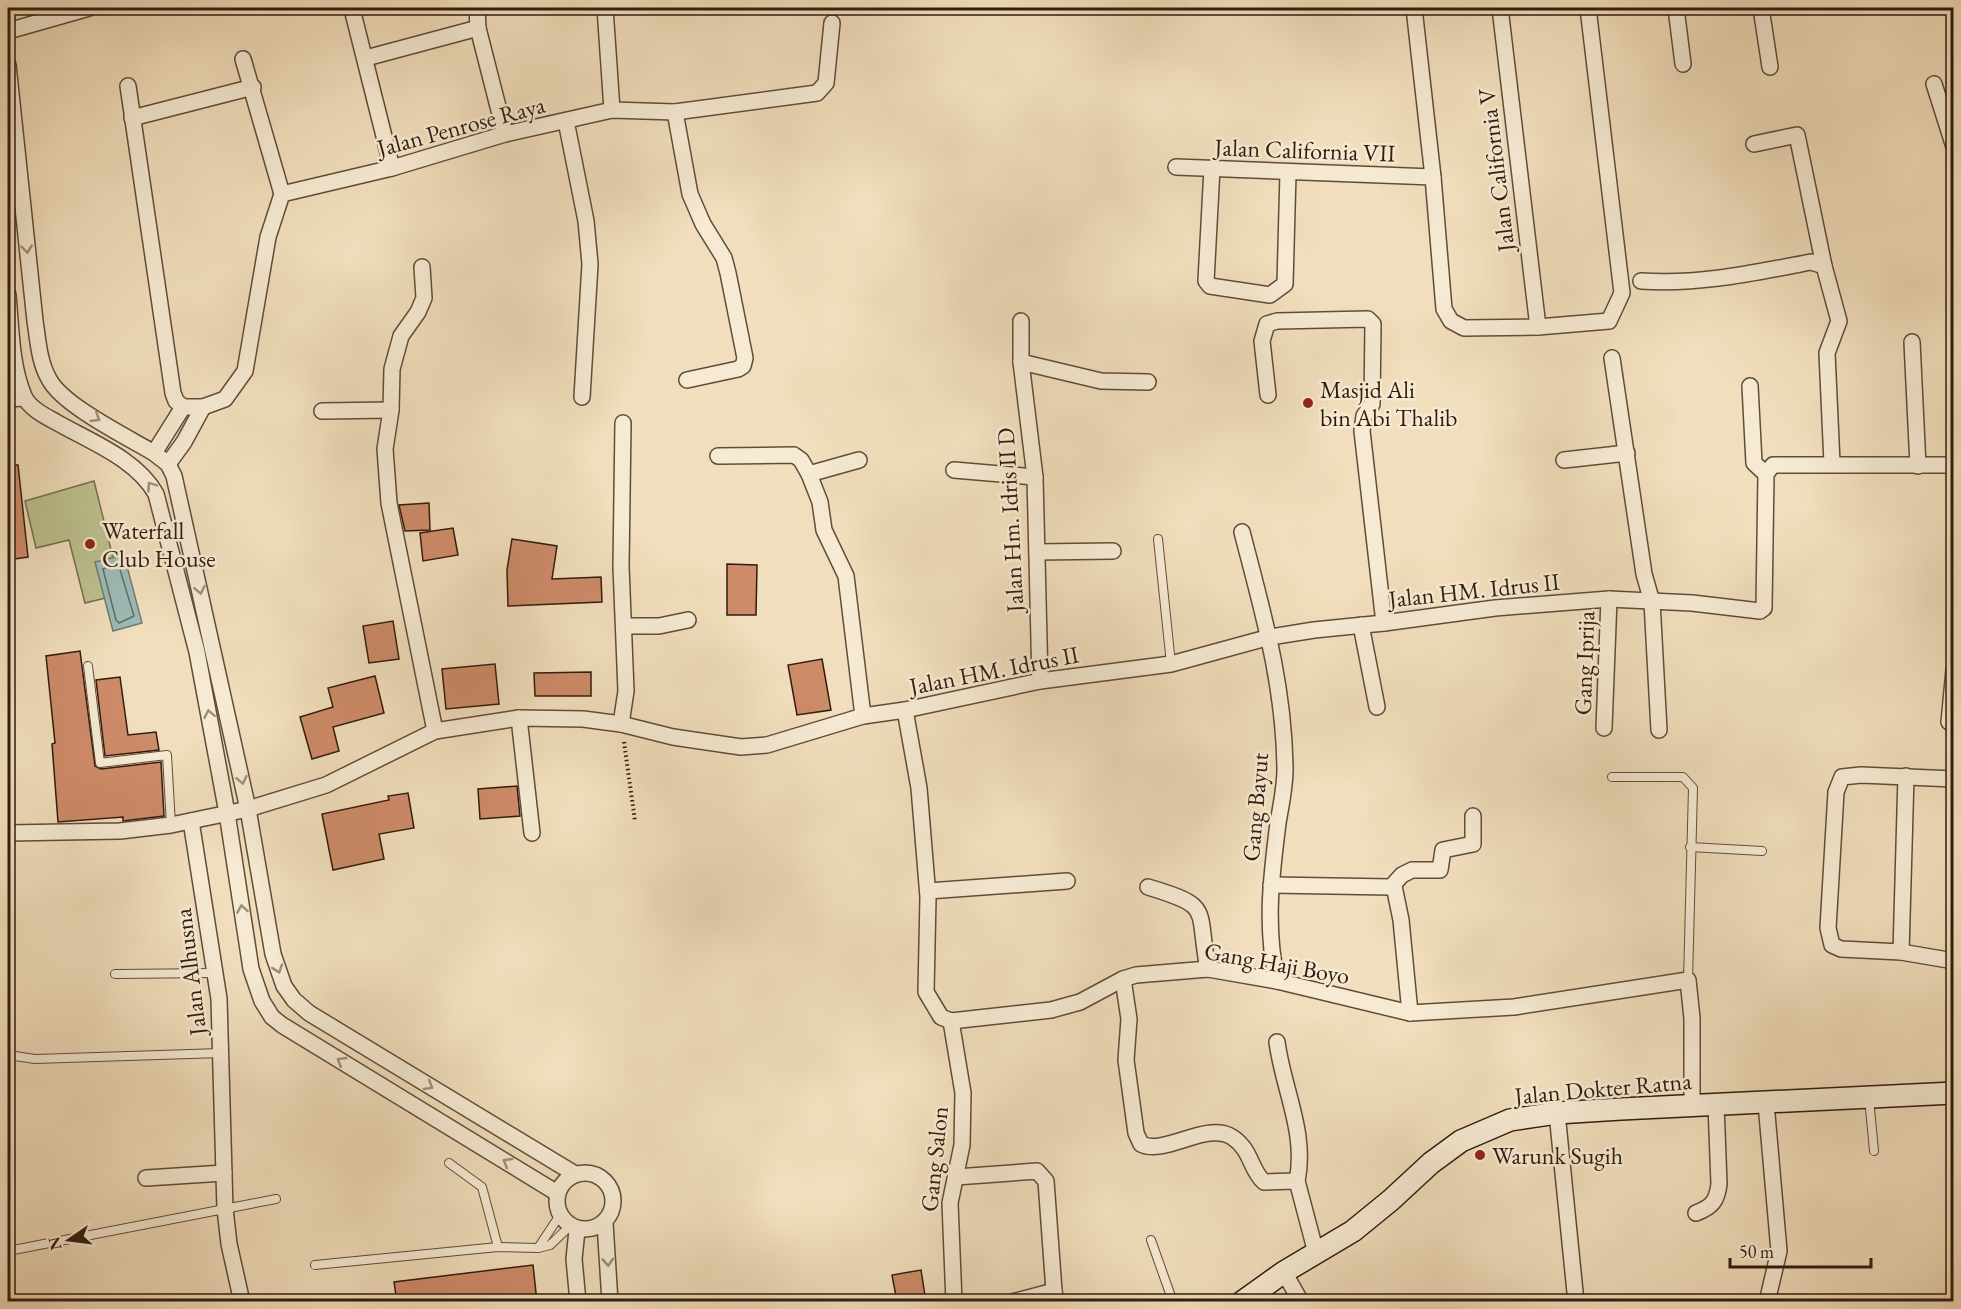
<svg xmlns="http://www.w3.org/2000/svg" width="1961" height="1309" font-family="'EB Garamond',serif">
<rect width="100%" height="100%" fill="#f1debc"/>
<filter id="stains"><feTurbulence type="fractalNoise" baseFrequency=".00333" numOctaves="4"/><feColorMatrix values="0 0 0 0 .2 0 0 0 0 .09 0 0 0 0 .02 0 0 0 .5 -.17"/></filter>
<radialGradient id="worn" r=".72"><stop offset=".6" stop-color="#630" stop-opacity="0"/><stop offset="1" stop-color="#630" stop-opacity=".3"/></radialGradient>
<polygon fill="#bcc18f" stroke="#766e4e" stroke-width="1.5" points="94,481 122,594 85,603 69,540 36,548 25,501"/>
<polygon fill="#9cbbb7" stroke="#717b73" stroke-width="1.5" points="124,555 142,623 113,631 95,562"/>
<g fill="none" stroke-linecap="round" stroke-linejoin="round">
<polygon stroke="#666c62" stroke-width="1.5" points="118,563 134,616 119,623 116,620 103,569"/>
</g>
<g fill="#ce8b69" stroke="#301c0e" stroke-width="1.5">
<polygon points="8,465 18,465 28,557 8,560"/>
<polygon points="429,503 430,530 405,531 399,505"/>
<polygon points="453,528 458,555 423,561 420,533"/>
<polygon points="512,539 557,546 552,579 601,577 602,602 508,606 507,570"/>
<polygon points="727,564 757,565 756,615 727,615"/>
<polygon points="393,621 399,659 369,663 363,626"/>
<polygon points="80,651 95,766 101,769 161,762 164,816 123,821 123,817 58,822 52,744 55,743 46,656"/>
<polygon points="822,659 831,710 797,715 788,665"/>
<polygon points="495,664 499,704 446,709 442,669"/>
<polygon points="591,672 591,696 535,696 534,673"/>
<polygon points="375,676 384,713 333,727 339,751 312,759 300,717 333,707 328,688"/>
<polygon points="120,677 128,735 156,732 159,750 105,756 96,680"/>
<polygon points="517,786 520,816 480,819 478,789"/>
<polygon points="408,793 414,828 379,834 384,859 333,870 322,814 389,800 388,796"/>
<polygon points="533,1265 537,1302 397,1302 394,1282"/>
<polygon points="921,1270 926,1302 897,1302 892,1275"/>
</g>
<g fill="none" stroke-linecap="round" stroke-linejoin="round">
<g stroke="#604c3a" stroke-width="10">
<g id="lane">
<polyline points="1158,539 1171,664"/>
<polyline points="88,666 100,763 167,755 171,825"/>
<polyline points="1612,777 1683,777 1693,788 1688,980"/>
<polyline points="1690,847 1762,851"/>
<polyline points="115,974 216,973"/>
<polyline points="8,1055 35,1059 221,1053"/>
<polyline points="1869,1098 1874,1151"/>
<polyline points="449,1163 482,1187 498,1247"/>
<polyline points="1151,1240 1173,1302"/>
<polyline points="538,1248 560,1215"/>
<polyline points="8,1251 276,1199"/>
<polyline points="315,1265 498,1247 538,1248 550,1245 570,1226"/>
<polyline points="8,1281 12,1302"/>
</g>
</g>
<g stroke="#604c3a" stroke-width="18">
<g id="street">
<polyline points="477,8 478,28 505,134"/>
<polyline points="605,8 612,110"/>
<polyline points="1414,8 1433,177 1444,309 1451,321 1464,328 1538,327 1609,321 1622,293 1588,8"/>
<polyline points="1500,8 1538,327"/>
<polyline points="1676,8 1683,64"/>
<polyline points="1761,8 1770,67"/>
<polyline points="353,13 392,168"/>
<polyline points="8,31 89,8"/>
<polyline points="366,58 478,28"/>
<polyline points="243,59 282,194"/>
<path d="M8 65 35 321C38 340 39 362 49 379 62 405 127 437 154 453L168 464 174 476 248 809 273 954 284 986 294 1000 309 1013 575 1174"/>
<polyline points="1934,84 1954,147"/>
<polyline points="128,86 173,393 176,401 183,407"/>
<polyline points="675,112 690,194 703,224 724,258 728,273 745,358 743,366 738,369 687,380"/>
<polyline points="132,118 253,87"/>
<polyline points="566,121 586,221 590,264 582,397"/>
<polyline points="1754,144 1797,135 1824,266"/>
<polyline points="1176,167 1433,177"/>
<polyline points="1212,168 1206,281 1210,286 1270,295 1285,284 1288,173"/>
<polyline points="422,267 424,298 418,312 401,336 392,369 391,410 385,449 389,503 435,731"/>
<path d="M1641 281C1699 285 1753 273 1811 262L1824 266 1839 321 1827 353 1832 463"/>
<path d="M8 295C11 327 11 366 24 396 29 408 45 416 56 422 89 441 137 459 156 494L197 652 227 813 251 969 262 1001 272 1017 282 1025 557 1193"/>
<polyline points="1021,321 1021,362 1035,477 1040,681"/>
<polyline points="1912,342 1918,466"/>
<polyline points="1612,358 1644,574 1652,602 1659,730"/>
<polyline points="1021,362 1101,381 1148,382"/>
<polyline points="1750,386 1754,463 1766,474"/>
<polyline points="1268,395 1262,341 1267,324 1277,321 1368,319 1373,324 1372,404 1364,416 1362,431 1384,623"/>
<polyline points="8,399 24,398"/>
<polyline points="183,407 203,407 225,399 245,371 268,237 282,194 392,168 505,134 612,110 675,112 817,93 826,83 832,23"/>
<polyline points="322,411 391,410"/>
<polyline points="154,453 183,407"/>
<polyline points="718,456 794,455 801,460 809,474 820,502 824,530 846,576 863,716"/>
<polyline points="1564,460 1627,453"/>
<polyline points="168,464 184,442 203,407"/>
<polyline points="954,470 1035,477"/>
<polyline points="809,474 859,460"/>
<path d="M1242 532C1263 613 1284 684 1285 769 1285 787 1281 805 1278 823 1271 878 1265 927 1277 981"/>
<polyline points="1037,552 1113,551"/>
<polyline points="1361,625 1377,707"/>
<polyline points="625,626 659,626 688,620"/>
<polyline points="905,710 919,788 928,897 926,992 941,1017 951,1021 1051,1010 1080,1002 1123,979 1136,975 1208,969 1277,981 1410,1013 1514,1007 1688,980 1692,1018 1692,1105"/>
<polyline points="519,718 532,833"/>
<polyline points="1949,722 1954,670"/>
<polyline points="621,724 626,691 621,567 623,423"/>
<polyline points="1604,728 1609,599"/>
<polyline points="1954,779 1861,775 1842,777 1836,792 1828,928 1832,945 1841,949 1901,952 1954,961"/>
<polyline points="191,821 219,999 225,1209 229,1244 242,1302"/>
<polyline points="8,833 120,831 171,825 248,809 326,785 435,731 519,718 583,719 621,724 673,737 741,747 767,745 863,716 905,710 1040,681 1171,664 1270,637 1314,630 1384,623 1495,608 1609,599 1692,603 1760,611 1764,608 1766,474 1773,465 1954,465"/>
<polyline points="1271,885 1391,887 1402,875 1412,870 1440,870 1443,850 1473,844 1473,816"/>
<polyline points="1394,886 1401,920 1410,1013"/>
<path d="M1148 887C1214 907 1196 907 1208 969"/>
<polyline points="928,891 1067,881"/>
<polyline points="1901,952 1906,776"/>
<path d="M1123 979 1129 1019 1126 1060 1136 1133 1141 1144C1164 1156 1207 1121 1232 1137 1252 1150 1250 1170 1264 1182L1297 1181 1316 1253"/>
<polyline points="951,1021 963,1093 962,1145 950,1203 954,1302"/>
<path d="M1277 1042C1283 1089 1307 1133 1297 1181"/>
<polyline points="1766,1103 1779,1251 1767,1302"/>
<polyline points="1557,1113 1576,1302"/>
<circle cx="585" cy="1201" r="28"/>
<polyline points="956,1177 1037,1171 1046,1181 1054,1291"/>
<polyline points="146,1178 224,1173"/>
<path d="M1696 1213C1712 1207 1717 1201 1719 1184L1716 1104"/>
<polyline points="605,1223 610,1302"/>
<polyline points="577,1230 574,1259 578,1302"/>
<polyline points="1284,1272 1301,1302"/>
<polyline points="1012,1302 1054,1291 1056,1302"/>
</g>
</g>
<g stroke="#301c0e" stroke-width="24">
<polyline id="secondary" points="1242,1302 1284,1272 1353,1231 1391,1200 1431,1163 1461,1141 1510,1120 1557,1113 1621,1109 1954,1093"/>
</g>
<polyline stroke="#301c0e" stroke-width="4" stroke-dasharray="1.5 3" stroke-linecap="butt" points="624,742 635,821"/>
<use href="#lane" stroke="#f6ead3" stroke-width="8"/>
<use href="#street" stroke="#f6ead3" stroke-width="15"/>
<use href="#secondary" stroke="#f6ead3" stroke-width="21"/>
</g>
<defs><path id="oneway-chevron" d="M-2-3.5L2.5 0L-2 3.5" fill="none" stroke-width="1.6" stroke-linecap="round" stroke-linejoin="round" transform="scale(1.5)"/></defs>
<g stroke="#9d8d7a">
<use href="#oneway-chevron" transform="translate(27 249) rotate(84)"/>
<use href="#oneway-chevron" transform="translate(96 418) rotate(32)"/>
<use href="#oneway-chevron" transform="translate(151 486) rotate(-125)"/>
<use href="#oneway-chevron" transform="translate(200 590) rotate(78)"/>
<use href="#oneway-chevron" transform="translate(209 714) rotate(-101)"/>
<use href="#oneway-chevron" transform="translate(242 780) rotate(78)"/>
<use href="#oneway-chevron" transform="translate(242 909) rotate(-99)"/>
<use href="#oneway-chevron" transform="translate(278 969) rotate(71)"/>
<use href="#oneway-chevron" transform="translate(341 1061) rotate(-149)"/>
<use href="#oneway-chevron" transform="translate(429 1086) rotate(31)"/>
<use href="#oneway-chevron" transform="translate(507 1162) rotate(-149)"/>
<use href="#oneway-chevron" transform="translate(608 1262) rotate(86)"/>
</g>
<g fill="#8f2418" stroke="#f6ead3" stroke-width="2">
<circle cx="1308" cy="403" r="6"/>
<circle cx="90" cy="544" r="6"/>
<circle cx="1480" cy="1155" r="6"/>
</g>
<g text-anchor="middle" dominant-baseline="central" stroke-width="5" stroke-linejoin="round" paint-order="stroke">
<g font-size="24" fill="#301c0e" stroke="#f6ead3">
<text transform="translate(461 126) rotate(-15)">Jalan Penrose Raya</text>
<text transform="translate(1305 150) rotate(2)">Jalan California VII</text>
<text transform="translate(1496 170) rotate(-97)">Jalan California V</text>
<text transform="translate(1010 520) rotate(-93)">Jalan Hm. Idris II D</text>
<text transform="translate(1474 590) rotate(-6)">Jalan HM. Idrus II</text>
<text transform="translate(1584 663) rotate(-88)">Gang Iprija</text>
<text transform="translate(994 670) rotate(-11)">Jalan HM. Idrus II</text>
<text transform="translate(1255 807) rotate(-85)">Gang Bayut</text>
<text transform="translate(1277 963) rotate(10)">Gang Haji Boyo</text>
<text transform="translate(190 972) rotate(-97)">Jalan Alhusna</text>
<text transform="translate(1603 1088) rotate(-5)">Jalan Dokter Ratna</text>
<text transform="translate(934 1159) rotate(-84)">Gang Salon</text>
</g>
<g font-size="24" fill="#301c0e" stroke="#f6ead3" text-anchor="start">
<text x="1320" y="389">Masjid Ali<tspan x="1320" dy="28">bin Abi Thalib</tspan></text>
<text x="102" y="530">Waterfall<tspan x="102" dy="28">Club House</tspan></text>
<text x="1492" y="1155">Warunk Sugih</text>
</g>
</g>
<rect width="1961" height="1309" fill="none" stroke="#f1debc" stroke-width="30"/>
<rect x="9" y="9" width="1943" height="1291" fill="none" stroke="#301c0e" stroke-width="3"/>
<rect x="15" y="15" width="1931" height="1279" fill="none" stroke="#301c0e" stroke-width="1.5"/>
<g transform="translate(69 1240) rotate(256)" stroke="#f6ead3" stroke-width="4.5" paint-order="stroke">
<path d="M0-4.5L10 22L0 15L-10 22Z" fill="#301c0e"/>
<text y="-9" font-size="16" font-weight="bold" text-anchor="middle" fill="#301c0e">N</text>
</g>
<path d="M1730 1258v9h141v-9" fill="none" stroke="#301c0e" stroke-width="3"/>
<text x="1739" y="1258" font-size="18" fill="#301c0e" stroke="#f6ead3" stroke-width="4.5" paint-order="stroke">50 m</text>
<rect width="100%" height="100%" filter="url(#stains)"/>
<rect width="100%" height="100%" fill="url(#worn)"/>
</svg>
